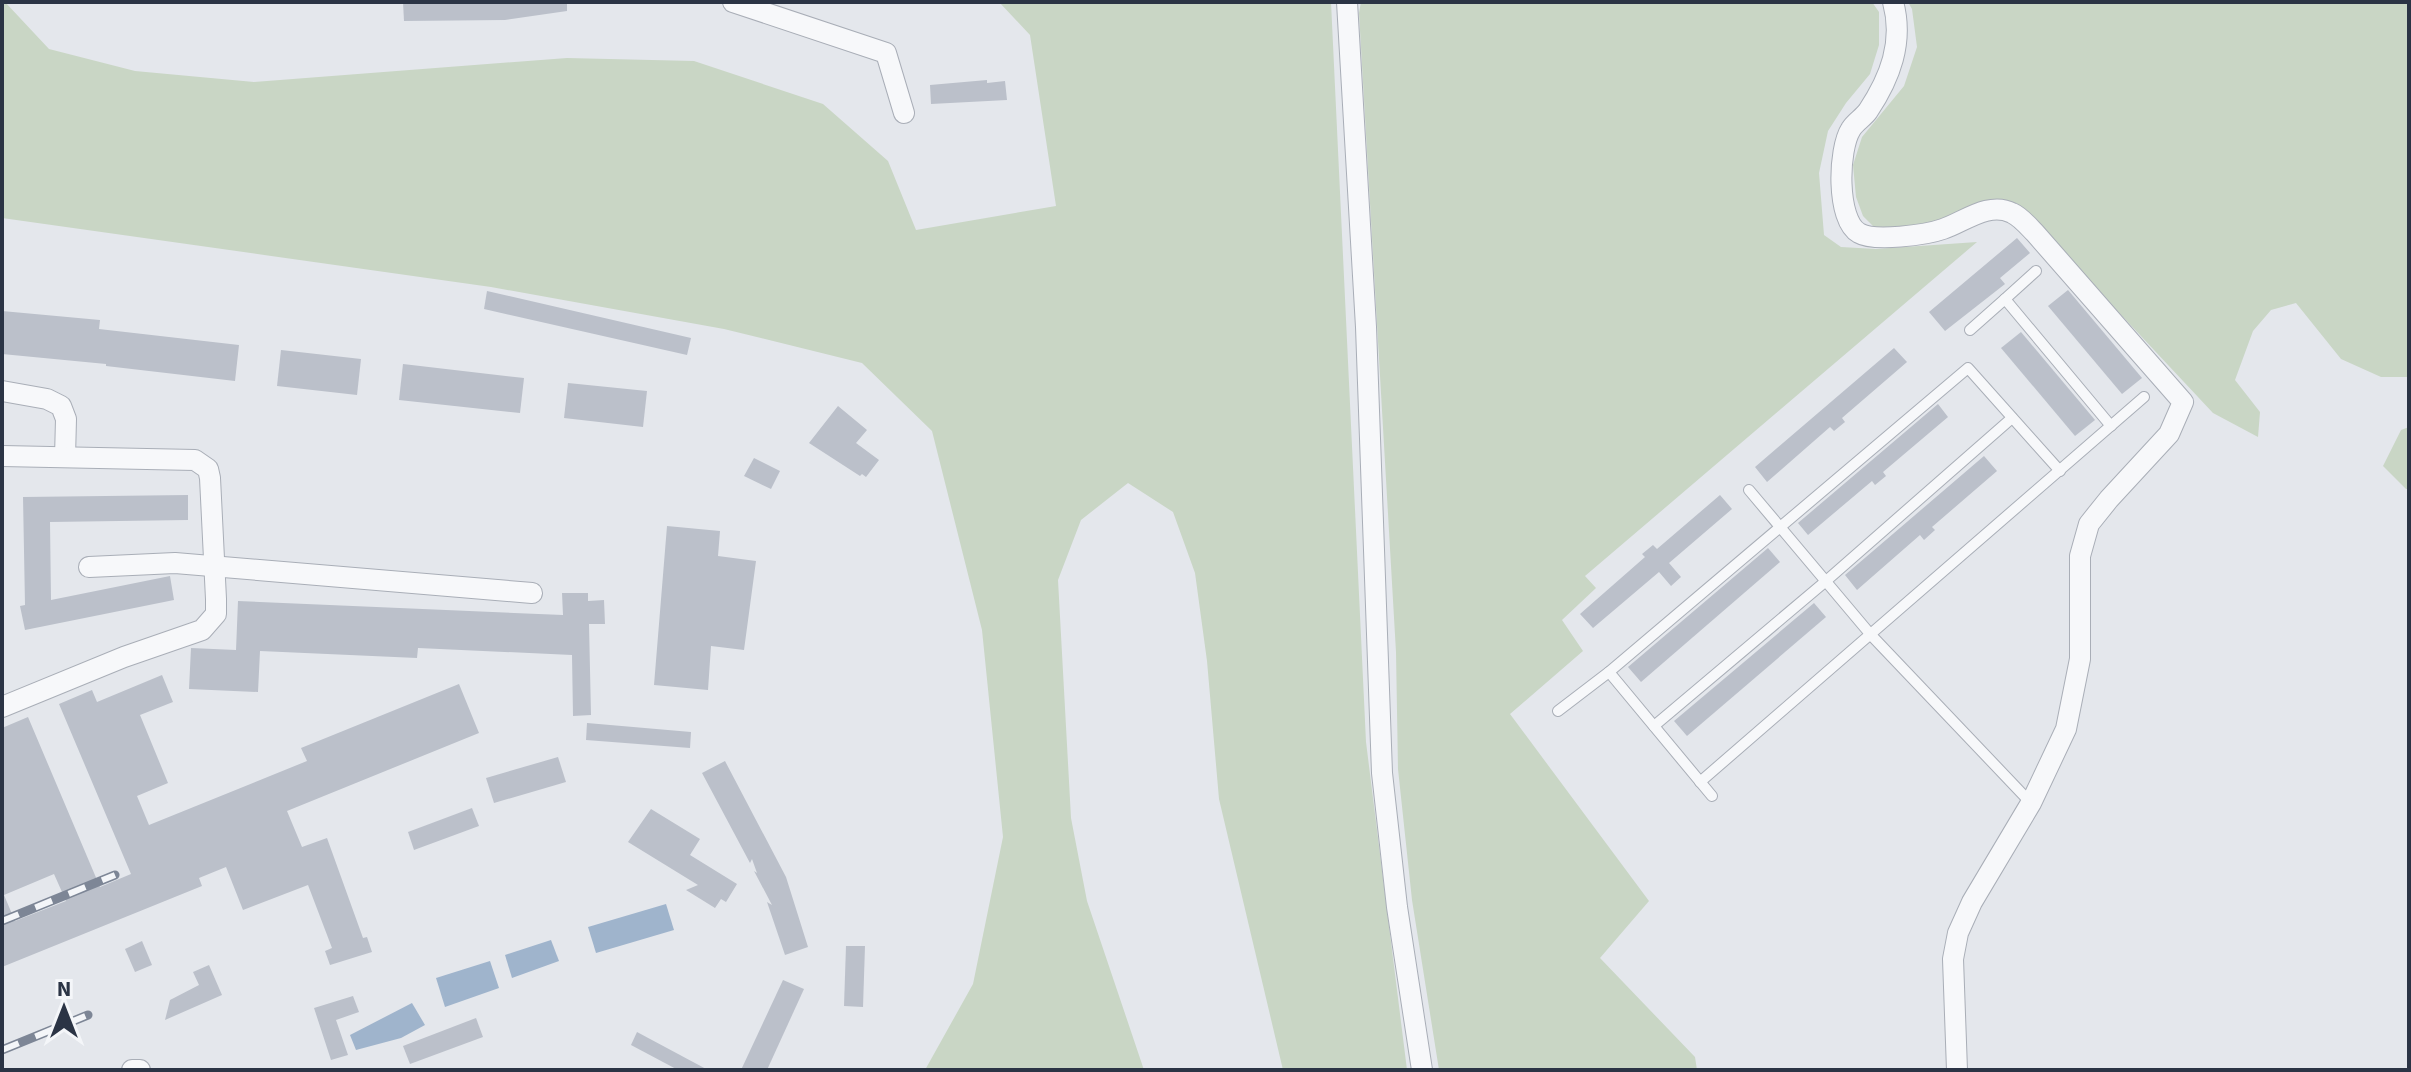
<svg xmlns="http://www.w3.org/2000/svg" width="2411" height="1072" font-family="'Source Sans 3',sans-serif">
<rect width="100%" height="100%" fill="#e4e7ec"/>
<g fill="#c9d6c5">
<polygon points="2,2 5,2 49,49 135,71 254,82 567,58 694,61 823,104 888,161 916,230 1056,206 1030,35 999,2 1331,2 1366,742 1407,1070 1283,1070 1219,799 1207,661 1195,573 1173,512 1128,483 1081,520 1058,580 1071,818 1087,901 1144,1070 925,1070 973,984 1003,837 982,630 932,431 862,363 724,329 491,287 2,218"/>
<polygon points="1361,2 1872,2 1879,12 1879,45 1870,74 1846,103 1828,131 1819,173 1824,235 1841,247 1876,249 1977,242 1585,576 1596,588 1562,620 1583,651 1510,714 1649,901 1600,958 1695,1057 1697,1070 1439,1070 1412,900 1398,769 1396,652 1359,13"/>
<polygon points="1908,2 2409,2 2409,377 2381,377 2341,359 2296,303 2271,310 2253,331 2235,380 2260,412 2258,437 2213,413 2035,223 2012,206 1941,223 1876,229 1863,216 1856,197 1853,165 1862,137 1904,86 1917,47 1912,9"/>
<polygon points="2409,427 2409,489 2406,489 2383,466 2401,430"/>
</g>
<g fill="#9fb4cc">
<polygon points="666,904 674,930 596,953 588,927"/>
<polygon points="551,940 559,961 512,978 505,955"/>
<polygon points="490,961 499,988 445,1007 436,978"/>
<polygon points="412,1003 425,1025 401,1038 356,1050 350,1035"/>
</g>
<g fill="#bbc0ca" fill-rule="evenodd">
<polygon points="403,2 567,2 567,11 505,20 404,21"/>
<polygon points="987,80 987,83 1005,81 1007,100 931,104 930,85"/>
<polygon points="2017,238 2030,253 2000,278 2005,284 1945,331 1929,312"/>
<polygon points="2068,290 2142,378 2122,394 2048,306"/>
<polygon points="487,291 691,338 687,355 484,309"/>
<polygon points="2,311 100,320 99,329 239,345 235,381 106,366 106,364 2,354"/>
<polygon points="2021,332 2095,420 2075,436 2001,348"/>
<polygon points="1894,348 1907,362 1842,418 1845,422 1834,431 1830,427 1767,482 1755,467"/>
<polygon points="281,350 361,359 357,395 277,386"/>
<polygon points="403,364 524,378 520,413 399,400"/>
<polygon points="568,383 647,391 643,427 564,418"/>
<polygon points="1938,404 1948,417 1883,472 1886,476 1875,485 1872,481 1808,535 1798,523"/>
<polygon points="838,406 867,430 856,443 879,460 866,477 862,474 860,476 809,443"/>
<polygon points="1984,456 1997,471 1932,527 1935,530 1924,540 1920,535 1857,590 1845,575"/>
<polygon points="754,458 780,471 771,489 744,476"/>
<polygon points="188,495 188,520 50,522 51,600 170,576 174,600 25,630 20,606 25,605 23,497"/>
<polygon points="1720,495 1732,509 1669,563 1681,577 1671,586 1659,572 1593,628 1580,614 1645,557 1642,554 1653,545 1657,549"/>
<polygon points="667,526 720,531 718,556 756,561 744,650 711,646 708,690 654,685"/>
<polygon points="1768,548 1780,562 1641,682 1628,667"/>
<polygon points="562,593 588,593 588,601 604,600 605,624 589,624 591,715 573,716 572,655 418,648 417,658 260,651 258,692 189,689 191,648 236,650 238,601 563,615"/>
<polygon points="1814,603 1826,617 1687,736 1674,721"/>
<path d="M162 675 173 702 140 715 168 783 137 796 149 825 307 761 301 748 459 684 479 733 287 811 302 847 327 838 363 938 367 937 372 952 330 965 325 951 332 948 308 885 243 910 226 867 199 878 202 886 2 967V728L28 717 100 887 131 874 59 704 92 690 97 702ZM54 874 66 901 15 921 4 895Z"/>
<polygon points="587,723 691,732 690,748 586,740"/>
<polygon points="558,757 566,782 494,803 486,778"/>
<polygon points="725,761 786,877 808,947 785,955 767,902 772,905 754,871 757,873 752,859 750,863 702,773"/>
<polygon points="472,808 479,826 414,850 408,832"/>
<polygon points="651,809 700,839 690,855 737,884 726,902 721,899 715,908 686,890 698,885 628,842"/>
<polygon points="142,941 152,965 135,972 125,949"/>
<polygon points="846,946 865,946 863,1007 844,1006"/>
<polygon points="209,965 222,995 165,1020 170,1000 199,985 193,972"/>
<polygon points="783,980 804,989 767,1070 741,1070"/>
<polygon points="353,996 359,1012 336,1020 348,1055 331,1060 314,1008"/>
<polygon points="476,1018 483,1037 410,1064 403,1046"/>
<polygon points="637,1032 708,1070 678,1070 631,1045"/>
</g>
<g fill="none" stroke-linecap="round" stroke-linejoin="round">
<g stroke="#a9aeb7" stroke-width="12">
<g id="lane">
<polyline points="2005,299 2036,271"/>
<polyline points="1970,330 2005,299 2111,426"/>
<polyline points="1749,490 1871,635 2031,803"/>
<polyline points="1609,672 1712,796"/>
<polyline points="1558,711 1609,672 1968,368 2060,471"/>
<polyline points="1654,726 1826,581 2012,418"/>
<polyline points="1700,782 2144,397"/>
</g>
</g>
<g stroke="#a9aeb7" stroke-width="22">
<g id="street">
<polyline points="733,2 886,53 904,113"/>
<polyline points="1347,2 1366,327 1382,773 1397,907 1422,1070"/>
<path d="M1893 2C1904 42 1890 78 1868 111 1863 118 1855 122 1851 129 1838 149 1836 220 1859 233 1874 242 1926 235 1943 229 1964 222 1989 201 2012 213 2021 217 2029 227 2035 233L2183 402 2169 434 2109 499 2089 524 2080 556V659L2066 729 2031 803 1972 902 1958 933 1953 959 1957 1070"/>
<polyline points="2,391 47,399 61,406 66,419 65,457"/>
<polyline points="2,456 195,460 208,469 210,478 216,599 216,614 202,630 124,657 2,707"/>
<polyline points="89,567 175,563 532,593"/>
<polyline points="132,1070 140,1070"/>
</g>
</g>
<use href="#lane" stroke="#f7f8fa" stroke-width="10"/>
<use href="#street" stroke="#f7f8fa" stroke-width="20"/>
<g stroke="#7d8696" stroke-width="9">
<g id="rail">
<polyline points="2,921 115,875"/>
<polyline points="2,1050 88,1015"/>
</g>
</g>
<use href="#rail" stroke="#f4f6f9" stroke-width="6" stroke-dasharray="18" stroke-linecap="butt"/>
</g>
<rect width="2411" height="1072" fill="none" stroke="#2b3445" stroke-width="8"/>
<g transform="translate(64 1008)" stroke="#f4f6f9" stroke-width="6" paint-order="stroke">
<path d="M0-6L14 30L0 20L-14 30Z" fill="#2b3445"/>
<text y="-12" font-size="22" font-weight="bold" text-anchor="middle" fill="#2b3445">N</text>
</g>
</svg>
